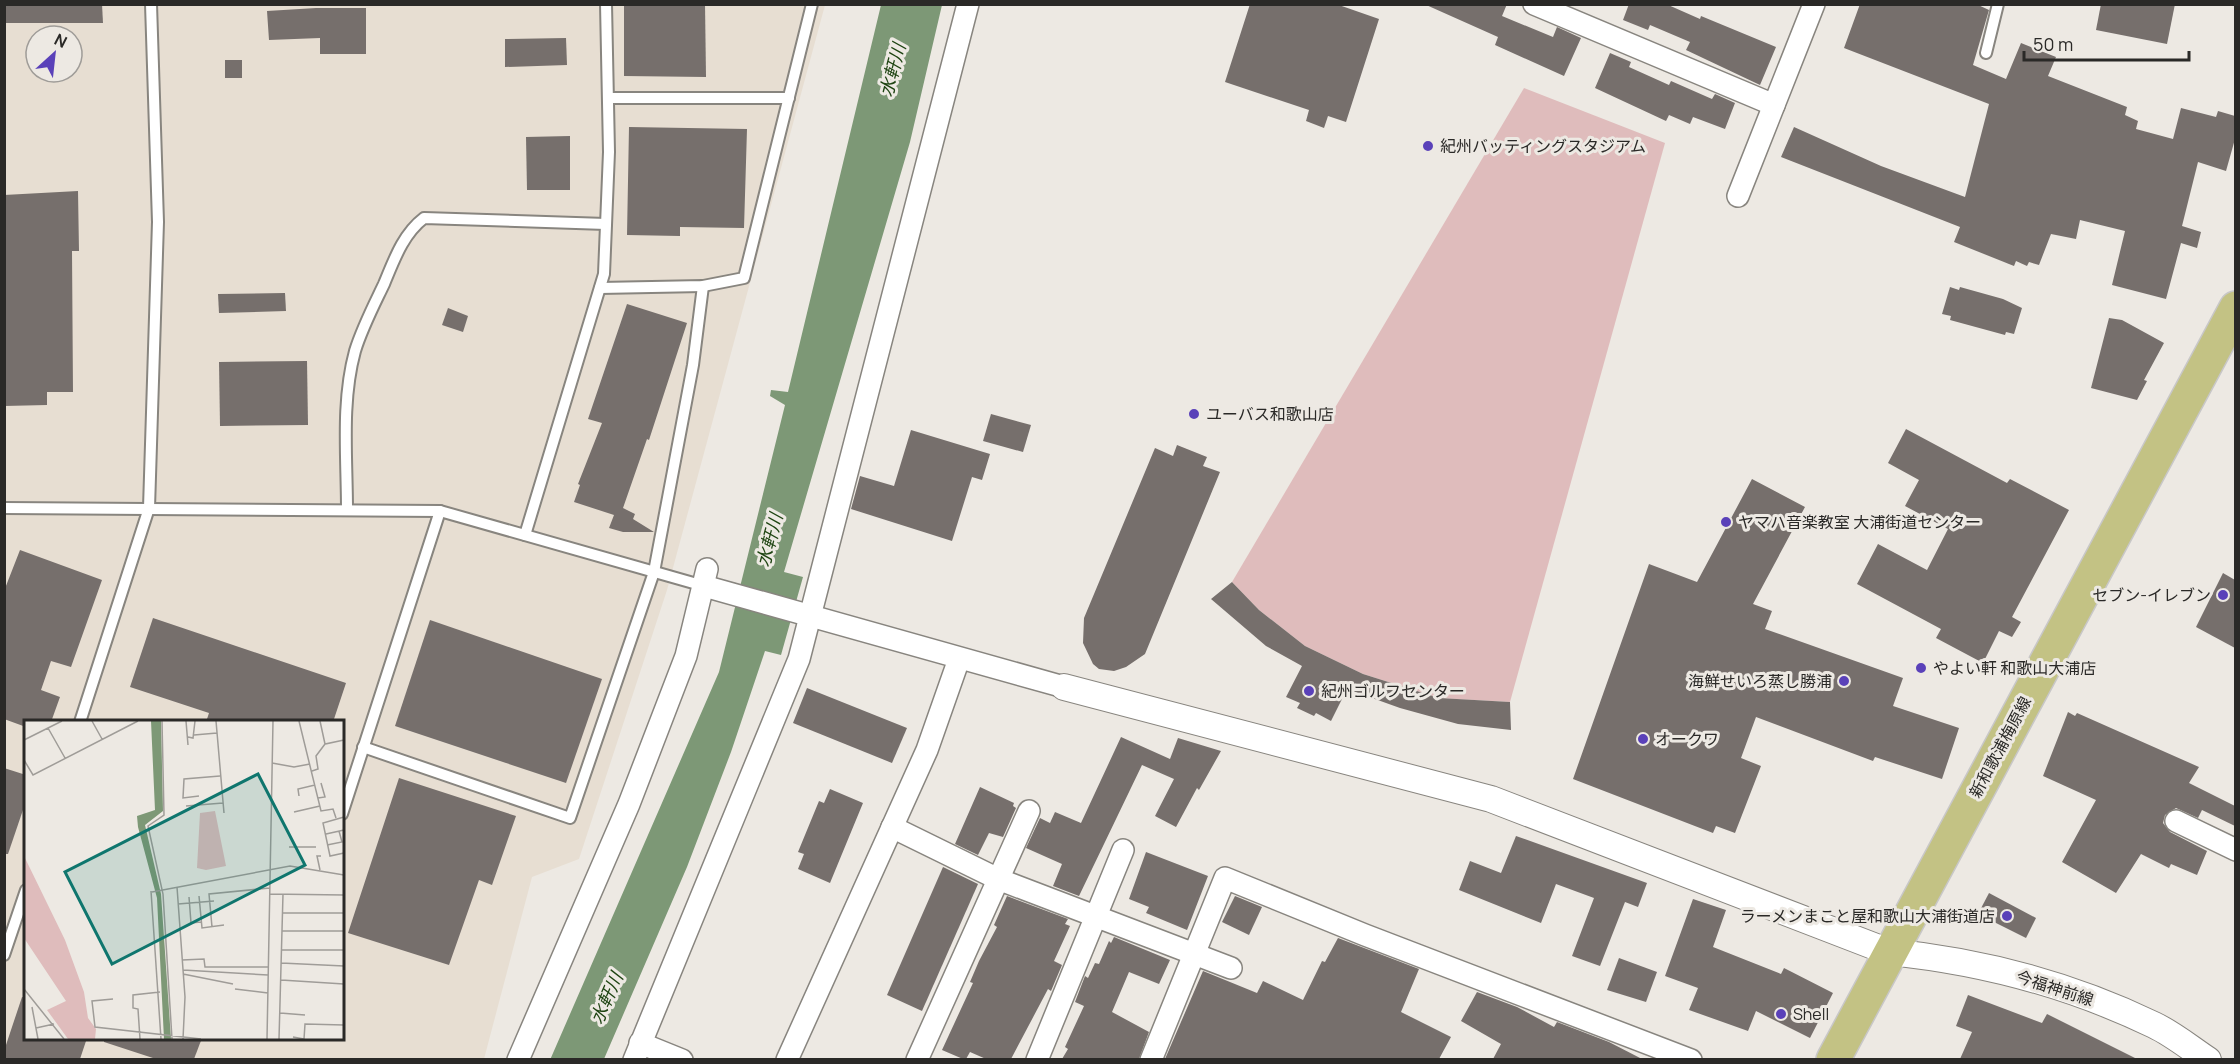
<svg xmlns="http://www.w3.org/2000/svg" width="2240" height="1064" font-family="Manrope,'Noto Sans JP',sans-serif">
<rect width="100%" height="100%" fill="#ede9e3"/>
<path fill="#e7ded2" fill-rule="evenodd" d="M5 5H825L667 590 579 859 532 877 484 1059 5 1060ZM36 36H72V72H36ZM26 722H342V1038H26Z"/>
<polygon fill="#dfbcbc" points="1524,88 1665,143 1510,702 1439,698 1363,674 1305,646 1259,610 1232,582"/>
<polygon fill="#7d9876" points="881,5 942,5 910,142 784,572 803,577 781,655 765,651 731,752 687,867 604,1059 550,1060 719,672 785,405 770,396 771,390 788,392"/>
<g fill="#766f6c">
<polygon points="4,4 102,4 103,23 4,23"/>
<polygon points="624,4 705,4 706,77 624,76"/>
<polygon points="1250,4 1336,4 1379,19 1346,122 1328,116 1324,128 1306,121 1309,110 1225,82"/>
<polygon points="1424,4 1507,4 1502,16 1553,37 1557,27 1581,38 1564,76 1495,45 1498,37"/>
<polygon points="1629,4 1666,4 1700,19 1701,16 1776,47 1760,85 1686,50 1690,42 1650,25 1648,30 1623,20"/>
<polygon points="1860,4 1976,4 1989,10 1973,65 2006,79 2021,43 2056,57 2048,76 2127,107 2125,115 2138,121 2136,129 2173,139 2181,108 2216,117 2218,111 2235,116 2235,139 2226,171 2198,162 2182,226 2201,232 2197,248 2181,243 2166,299 2112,285 2125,231 2080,220 2076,239 2051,234 2039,265 2029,262 2027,266 2016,261 2014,266 1954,242 1960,227 1781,157 1794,127 1881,166 1965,197 1989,104 1844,48"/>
<polygon points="2101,4 2175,4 2167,44 2096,30"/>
<polygon points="316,8 366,8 366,54 320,54 320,38 269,40 267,11"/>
<polygon points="566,38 567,65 505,67 505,39"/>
<polygon points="1610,53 1631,62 1629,67 1669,85 1671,81 1712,99 1715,94 1735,103 1725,129 1693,117 1690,124 1669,115 1666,121 1595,88"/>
<rect x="225" y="60" width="17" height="18"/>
<polygon points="629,127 747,129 744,228 680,227 680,236 627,235"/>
<polygon points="570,136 570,190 527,190 526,137"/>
<polygon points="78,191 79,251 72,251 73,392 47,392 47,405 4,406 4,195"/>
<polygon points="1950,287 1959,290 1960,287 2003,299 2022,308 2014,334 2006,332 2005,335 1950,320 1951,316 1942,314"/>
<polygon points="285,293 286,311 219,313 218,294"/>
<polygon points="627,304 687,323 649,440 647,439 623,508 635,514 633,519 654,532 623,532 609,528 614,515 574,502 580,485 578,484 602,423 588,419"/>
<polygon points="448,308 468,316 463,332 442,325"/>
<polygon points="2109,318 2122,320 2164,343 2144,380 2147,381 2137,400 2091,388"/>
<polygon points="307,361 308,425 220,426 219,362"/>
<polygon points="991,414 1031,425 1023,452 983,441"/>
<polygon points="1906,429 2007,483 2010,479 2069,510 2012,617 2021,622 2012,637 1999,631 1983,663 1936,638 1941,629 1857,584 1878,544 1927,570 1948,529 1905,506 1919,480 1888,463"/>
<polygon points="911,430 990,454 982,480 972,477 952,541 851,509 860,476 894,486"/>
<polygon points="1177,445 1207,457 1203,466 1220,472 1145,654 1126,667 1114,671 1099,669 1093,664 1083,643 1084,618 1155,448 1173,456"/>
<polygon points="1752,479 1805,507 1753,604 1772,611 1765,629 1903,678 1893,706 1959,728 1942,779 1875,757 1873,761 1756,717 1741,758 1761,766 1735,833 1716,826 1713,833 1573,779 1649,564 1697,582"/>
<polygon points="20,550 102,580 71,667 51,661 41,690 60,697 51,722 26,722 26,727 4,719 4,591"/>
<polygon points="2223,573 2235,580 2235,648 2196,627"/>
<polygon points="1232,582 1259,610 1305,646 1363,674 1439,698 1510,702 1511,730 1458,724 1400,708 1347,689 1331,721 1316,713 1314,716 1297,708 1300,703 1286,697 1302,666 1266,646 1211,599"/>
<polygon points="153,618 346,683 333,722 206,722 209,713 130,687"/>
<polygon points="430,620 602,679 566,783 395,726"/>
<polygon points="807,688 907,728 892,763 793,723"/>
<polygon points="2068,712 2075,716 2077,713 2199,767 2189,783 2235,806 2235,826 2202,810 2198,818 2176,808 2165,815 2163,823 2170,832 2207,851 2197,875 2171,864 2169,868 2141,854 2116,893 2062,862 2096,800 2043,776"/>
<polygon points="1121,737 1170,759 1178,738 1221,751 1199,790 1197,788 1176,827 1155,816 1174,779 1142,765 1079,896 1053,886 1062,864 1026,848 1040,818 1050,823 1055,812 1081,823"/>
<polygon points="4,768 26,775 26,801 8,854 4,854"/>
<polygon points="399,778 516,816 492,885 479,880 449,965 348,933"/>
<polygon points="980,787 1014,803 1013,806 1016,808 1003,837 989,833 978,855 955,844"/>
<polygon points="830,789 863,803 830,883 798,869 804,854 798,852 819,801 824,803"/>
<polygon points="1516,836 1647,883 1638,907 1625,902 1600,966 1572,956 1594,898 1556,884 1541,923 1459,890 1470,861 1501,873"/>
<polygon points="1146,852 1208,876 1187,930 1146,913 1149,907 1129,899"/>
<polygon points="943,867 978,884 922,1011 887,995"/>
<polygon points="1989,893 2036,918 2026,938 1978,914"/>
<polygon points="1007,896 1068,919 1065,924 1070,926 1054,961 1062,965 1051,991 1048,989 1011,1059 986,1059 970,1052 966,1059 963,1059 942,1050 973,983 970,982 979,961 997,927 994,925"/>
<polygon points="1235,896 1262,907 1249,935 1222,922"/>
<polygon points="1693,899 1726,910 1713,947 1781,974 1784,968 1833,993 1810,1038 1756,1011 1748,1031 1689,1010 1698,988 1665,976"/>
<polygon points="1114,937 1170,960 1159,984 1129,972 1112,1012 1149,1032 1139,1059 1062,1059 1068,1049 1065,1047 1084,1006 1075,1002 1085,976 1088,978 1095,963 1099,964 1109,941 1111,943"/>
<polygon points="1338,938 1419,969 1401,1012 1451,1037 1439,1059 1165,1059 1203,971 1257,993 1263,981 1303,1000 1322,961 1325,962"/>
<polygon points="1619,958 1657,972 1646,1002 1607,990"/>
<polygon points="1477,992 1517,1007 1554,1027 1557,1022 1609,1042 1642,1059 1493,1059 1501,1044 1461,1021"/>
<polygon points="1968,995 2042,1023 2047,1014 2137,1059 1960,1059 1972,1032 1956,1026"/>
<polygon points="22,997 26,998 26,1038 87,1038 80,1059 4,1059 4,1051"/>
<polygon points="104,1038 202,1038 194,1059 156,1059 104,1042"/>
</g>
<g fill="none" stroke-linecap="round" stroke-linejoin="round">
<g stroke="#88857f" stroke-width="14">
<g id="service">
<polyline points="1986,53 1998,4"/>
<polyline points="608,98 789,98"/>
<polyline points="600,288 703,286 744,278 812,4"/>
<polyline points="4,508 440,511 704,586"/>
<path d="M347 510C347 457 341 402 355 351 362 328 374 305 384 284 394 260 403 234 424 218L606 224"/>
<polyline points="525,535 604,274 609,152 606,4"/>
<polyline points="80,722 149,508 158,222 151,4"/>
<polyline points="363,747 570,818 654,572 693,365 703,286"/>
<polyline points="342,814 440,511"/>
<polyline points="4,955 26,890"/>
</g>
</g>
<g stroke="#88857f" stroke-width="24">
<g id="minor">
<polyline points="1534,4 1774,105"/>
<polyline points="1738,196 1814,4"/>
<polyline points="704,586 1064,687"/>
<polyline points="2176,821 2236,850"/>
<polyline points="892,827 998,879 1231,968"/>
<polyline points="640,1043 682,1060"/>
<polyline points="518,1060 629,804 686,656 707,569"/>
<polyline points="634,1060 799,659 968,4"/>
<polyline points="787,1060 927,750 959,659"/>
<polyline points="917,1060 1029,811"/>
<polyline points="1037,1060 1123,850"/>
<polyline points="1151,1060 1225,878 1365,935 1691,1060"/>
</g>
</g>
<g stroke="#88857f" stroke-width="28">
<path id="tertiary" d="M1064 687 1491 799 1889 952C1980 961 2071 985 2154 1025 2173 1034 2190 1048 2208 1060"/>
</g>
<g stroke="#c8c7c7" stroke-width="36">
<polyline id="primary" points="1833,1060 2236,308"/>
</g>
<use href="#service" stroke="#fff" stroke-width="10"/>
<use href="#minor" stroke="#fff" stroke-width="21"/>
<use href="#tertiary" stroke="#fff" stroke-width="26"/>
<use href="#primary" stroke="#c3c284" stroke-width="33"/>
</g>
<g fill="#5a41b9" stroke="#ede9e3" stroke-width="2">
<circle cx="1428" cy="146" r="6"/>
<circle cx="1194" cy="414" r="6"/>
<circle cx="1726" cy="522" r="6"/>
<circle cx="2223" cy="595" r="6"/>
<circle cx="1921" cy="668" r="6"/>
<circle cx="1844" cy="681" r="6"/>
<circle cx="1309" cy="691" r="6"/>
<circle cx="1643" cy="739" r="6"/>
<circle cx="2007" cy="916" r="6"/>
<circle cx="1781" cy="1014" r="6"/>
</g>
<g text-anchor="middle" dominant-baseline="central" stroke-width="6" stroke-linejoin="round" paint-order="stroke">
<g font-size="16" fill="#2a2927" stroke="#ede9e3" text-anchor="start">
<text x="1440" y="146">紀州バッティングスタジアム</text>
<text x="1206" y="414">ユーバス和歌山店</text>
<text x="1738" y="522">ヤマハ音楽教室 大浦街道センター</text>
<text x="2211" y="595" text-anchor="end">セブン-イレブン</text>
<text x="1933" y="668">やよい軒 和歌山大浦店</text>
<text x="1832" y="681" text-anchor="end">海鮮せいろ蒸し勝浦</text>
<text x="1321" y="691">紀州ゴルフセンター</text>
<text x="1655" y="739">オークワ</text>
<text x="1995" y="916" text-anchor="end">ラーメンまこと屋和歌山大浦街道店</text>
<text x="1793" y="1014">Shell</text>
</g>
<g font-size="16" fill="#2a2927" stroke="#ede9e3">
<text transform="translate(2000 747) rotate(-62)">新和歌浦梅原線</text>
<text transform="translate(2055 988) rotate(18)">今福神前線</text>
</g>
<g font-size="18" font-style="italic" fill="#1e4412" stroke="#ede9e3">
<text transform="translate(892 70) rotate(-75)">水軒川</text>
<text transform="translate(769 540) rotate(-75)">水軒川</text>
<text transform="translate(606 998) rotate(-66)">水軒川</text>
</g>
</g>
<g transform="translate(24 720)">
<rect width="320" height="320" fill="#ede9e3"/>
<path d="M191 91 202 146 182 150 173 148 176 93ZM0 136 41 220 60 272 64 298 72 309 71 319H44L23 290 42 281 0 218Z" fill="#dfbcbc"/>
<path d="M127 1H137L139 91 121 105 137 174 147 319H140L133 178 114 107 113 96 131 90Z" fill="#7d9876"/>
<path fill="none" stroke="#9f9c98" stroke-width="1.5" d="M68 1 78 19M138 1 140 95 124 106 139 174 148 319M162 1 164 25M192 1 200 93M275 1 297 91 309 89 312 98M296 1 301 24 320 20M24 8 41 38M170 15 193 13M164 17 169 18 171 1M0 20 38 1M0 40 9 55 114 1M248 43 270 47 286 44M288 51 294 49 292 36 301 24M175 76 159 78 160 59 196 56M275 76 274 69 291 65M294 78 301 77 297 63M162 86 199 83M270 92 296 86M320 97 299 103 306 136 320 133M302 114 320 110M303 125 318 122 315 111M265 127H292M296 150 293 136H297M153 167 161 277 159 319M127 171 137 319M128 172 266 146 320 155M245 174 320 175M175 176 178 208 200 205M165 177 167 203 177 202M154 184 190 181M259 193H320M188 207 185 174 246 168M258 211H320M258 230H320M158 240 180 239 181 247H244M257 243 320 246M159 250 244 255M159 254 209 264M257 260 320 264M0 269 40 319M211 269 244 273M89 279 68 281 71 307 177 319M8 287 14 319M256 293 281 295M12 308 30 304M269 317 280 319 281 304 320 305M116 319 114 289 109 288V275L136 272M243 319 249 1M255 319 259 174"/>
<path fill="#0f766e" fill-opacity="0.15" stroke="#0f766e" stroke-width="3" d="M234 54 281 145 88 244 41 152Z"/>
<rect width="320" height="320" fill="none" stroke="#2a2927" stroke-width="3"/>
</g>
<rect width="2240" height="1064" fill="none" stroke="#2a2927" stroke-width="12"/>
<g transform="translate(54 54) rotate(27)"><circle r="28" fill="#ede9e3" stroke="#9f9c98" stroke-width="1.5"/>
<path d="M0-4.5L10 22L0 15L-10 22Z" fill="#5a41b9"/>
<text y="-9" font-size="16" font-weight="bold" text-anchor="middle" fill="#2a2927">N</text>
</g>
<path d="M2024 51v9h165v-9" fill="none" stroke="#2a2927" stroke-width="3"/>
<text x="2033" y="51" font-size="18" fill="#2a2927" stroke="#ede9e3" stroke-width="4.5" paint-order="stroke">50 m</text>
</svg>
